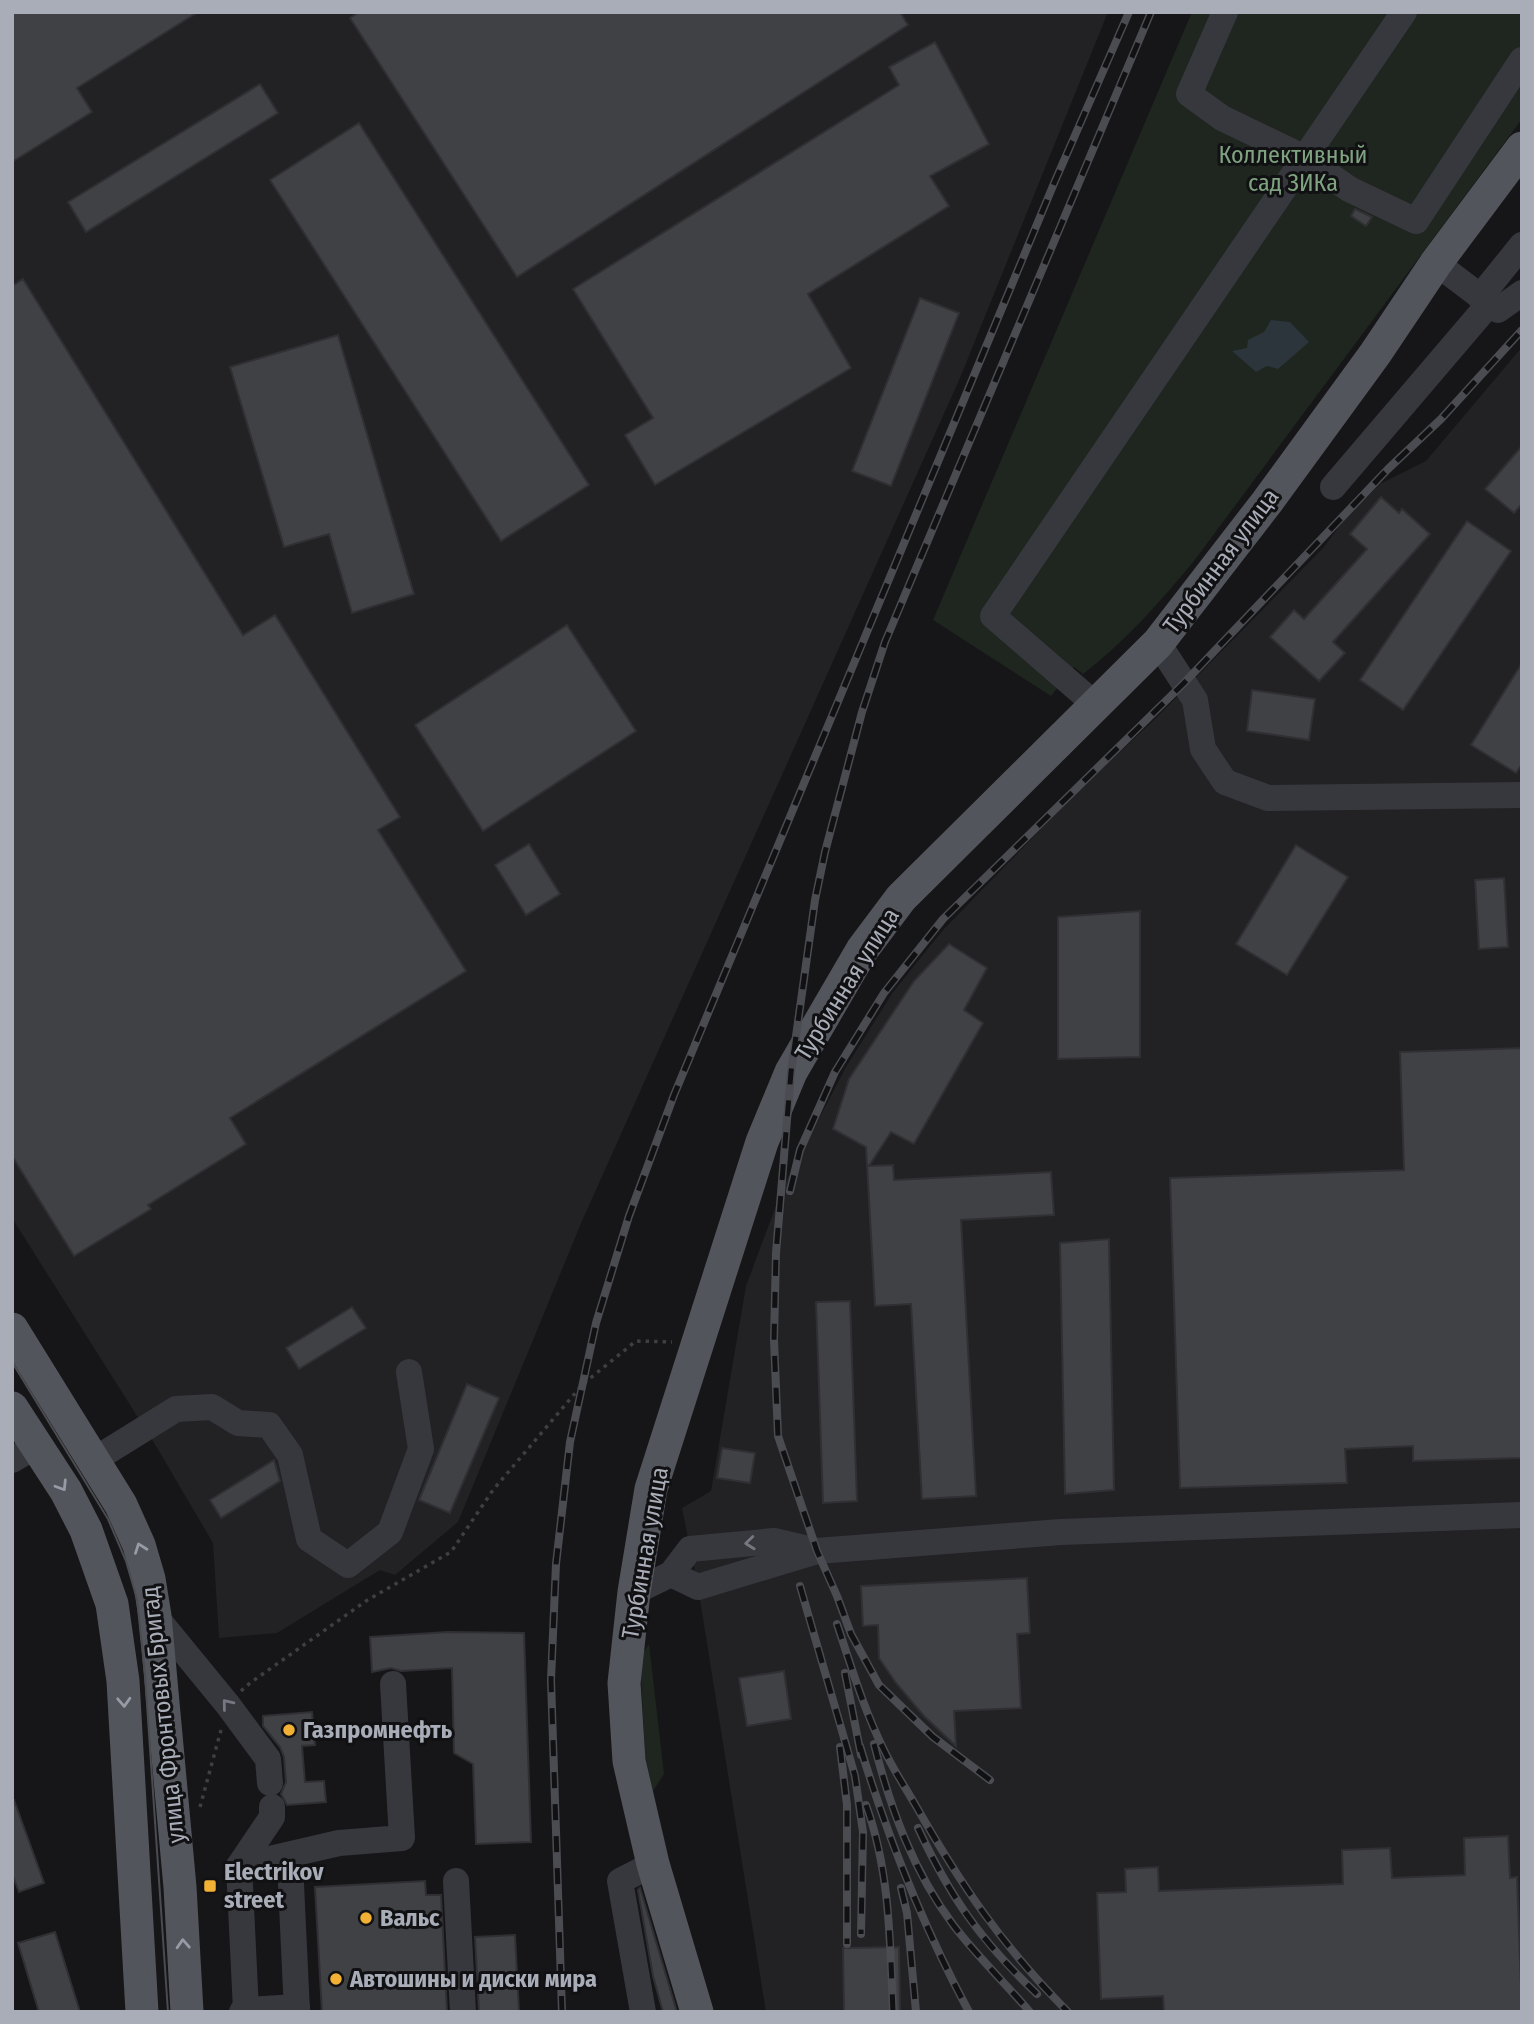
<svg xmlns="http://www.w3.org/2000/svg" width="1534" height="2024" font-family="'Fira Sans Condensed',sans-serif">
<rect width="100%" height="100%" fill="#161618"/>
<g fill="#222225">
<polygon points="12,12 1108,12 960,378 582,1221 458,1522 395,1575 380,1570 277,1633 219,1638 213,1543 156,1446 12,1218"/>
<polygon points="1522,347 1522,2012 766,2012 698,1587 682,1508 711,1491 746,1286 783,1187 846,1067 893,992 943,930 1079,790 1153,721 1324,547 1343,521 1380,484 1426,461"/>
</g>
<g fill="#1e261f">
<path d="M1192 12H1522V119L1194 561C1159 603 1126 641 1083 674L1074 667 1051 696 933 620Z"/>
<polygon points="649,1644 664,1774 653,1791 645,1755 640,1658"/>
</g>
<polygon fill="#2c353c" points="1271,320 1290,322 1309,342 1278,369 1267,366 1256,372 1232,351 1247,348 1248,340 1264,332"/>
<g fill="#404145" stroke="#303034" stroke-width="2">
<polygon points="12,12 198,12 77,88 92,112 12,162"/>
<polygon points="359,12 900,12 908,25 517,277 350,18"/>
<polygon points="935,42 989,144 930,176 949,206 808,294 851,368 655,485 625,435 653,418 573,289 899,85 889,67"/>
<polygon points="260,84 278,113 86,232 68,202"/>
<polygon points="359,123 589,485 501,541 270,180"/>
<polygon points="1355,209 1372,217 1366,226 1351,216"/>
<polygon points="23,279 243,635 275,615 400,817 378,830 466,971 230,1118 246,1144 148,1205 151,1209 74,1256 12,1156 12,286"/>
<polygon points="920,298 959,313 891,486 852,471"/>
<polygon points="338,335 414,594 352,613 329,534 284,547 230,367"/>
<polygon points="1522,446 1522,504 1514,513 1485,489"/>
<polygon points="1381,497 1399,513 1402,509 1430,534 1333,642 1345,653 1319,681 1270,637 1294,610 1304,619 1367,549 1350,534"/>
<polygon points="1467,521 1511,551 1403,710 1360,680"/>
<polygon points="567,625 636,731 483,831 415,725"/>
<polygon points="1522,663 1522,764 1516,773 1471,745"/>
<polygon points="1252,690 1315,699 1309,740 1247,731"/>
<polygon points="529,844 560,894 526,915 495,865"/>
<polygon points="1296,845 1348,877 1287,975 1236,944"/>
<polygon points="1504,878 1508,947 1479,949 1475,880"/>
<polygon points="1140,911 1140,1057 1058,1059 1058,917"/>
<polygon points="949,944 987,968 964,1010 983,1023 914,1144 891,1132 869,1166 893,1165 894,1180 1051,1172 1054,1215 961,1220 976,1496 922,1499 911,1304 875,1306 866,1147 833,1129 849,1079 914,981"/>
<polygon points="1522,1048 1522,1458 1413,1461 1413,1446 1345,1449 1347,1483 1180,1488 1170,1178 1404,1170 1400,1052"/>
<polygon points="1109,1239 1114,1490 1065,1494 1060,1243"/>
<polygon points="850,1301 857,1501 823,1503 816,1302"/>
<polygon points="352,1307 366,1328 299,1369 286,1348"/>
<polygon points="467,1384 499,1398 450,1513 419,1500"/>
<polygon points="722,1448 755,1453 750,1483 717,1478"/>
<polygon points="274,1460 280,1481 221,1518 210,1500"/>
<polygon points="1027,1578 1030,1633 1017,1634 1021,1708 954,1711 956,1746 924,1716 896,1683 879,1658 878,1625 863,1626 861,1586"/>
<polygon points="448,1632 524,1633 531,1842 476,1844 473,1764 454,1753 452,1668 401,1671 391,1668 372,1672 370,1637"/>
<polygon points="784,1671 791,1719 747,1726 739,1678"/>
<polygon points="312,1712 315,1745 302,1746 305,1782 324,1781 326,1802 287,1805 281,1794 286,1782 284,1757 280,1747 263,1726 263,1716"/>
<polygon points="12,1800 14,1800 44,1883 19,1892 12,1874"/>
<polygon points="1508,1836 1510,1878 1517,1877 1522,2012 1164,2012 1163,1996 1101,1999 1097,1893 1126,1892 1125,1869 1158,1867 1159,1891 1343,1884 1342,1850 1390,1848 1392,1878 1465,1875 1464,1838"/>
<polygon points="425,1881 426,1895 441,1895 447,2012 322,2012 315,1887"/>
<polygon points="640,1888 677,2012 663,2012 653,1976 638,1890"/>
<polygon points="55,1932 80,2012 39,2012 18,1943"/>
<polygon points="515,1935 519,2012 479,2012 475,1937"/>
<polygon points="899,1947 900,2012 844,2012 843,1948"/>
</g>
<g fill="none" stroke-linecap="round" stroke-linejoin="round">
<g stroke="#3d3f44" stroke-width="3.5" stroke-dasharray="3.5 5" stroke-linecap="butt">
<polyline points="241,1691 250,1683 366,1601 451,1552 493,1490 583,1384 636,1341 672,1342"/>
<polyline points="200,1807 221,1730"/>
</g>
<g stroke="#37383d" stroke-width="26">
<polyline points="1225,12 1189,94 1222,118 1305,158 1349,189 1416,221 1522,60"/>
<polyline points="1436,263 1498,310 1522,293"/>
<polyline points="1480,297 1522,245"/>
<polyline points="1333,487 1489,304"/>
<polyline points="1158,643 1195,700 1203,749 1225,782 1268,798 1522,795"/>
<polyline points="1097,706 993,616 1404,12"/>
<polyline points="12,1460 36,1446"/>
<polyline points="94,1460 176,1409 212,1407 238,1423 269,1425 290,1455 309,1539 348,1565 390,1532 421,1449 409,1372"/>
<polyline points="671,1574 698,1587 817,1551 1061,1532 1522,1515"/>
<polyline points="634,1592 671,1574 690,1549 774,1541 817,1551"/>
<polyline points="155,1616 228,1705 268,1759 270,1783"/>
<polyline points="239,1866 339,1843 402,1838 393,1684"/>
<polyline points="456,1881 463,2012"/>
<polyline points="291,1884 297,2012"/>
<polyline points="246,2010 239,1866 272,1817 272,1807"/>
<polyline points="242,2012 246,2010 297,2007"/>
<polyline points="643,2012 620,1881 653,1864"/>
</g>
<g stroke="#53555c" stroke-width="33">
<polyline points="12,1329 121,1505 139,1545 149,1579 155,1616 180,1887 187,2012"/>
<polyline points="12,1408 66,1491 86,1530 112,1604 123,1681 142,2012"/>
<polyline points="697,2012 653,1864 629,1761 624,1683 634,1592 651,1489 762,1142 791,1072 862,950 901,898 1158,643 1267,502 1375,354 1436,263 1522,148"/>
</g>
<polyline stroke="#4a4c52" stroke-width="2" points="12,1362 108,1519 126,1561 137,1599 145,1675 168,2012"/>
<g stroke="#4a4c52" stroke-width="8">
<g id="rail">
<polyline points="790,1191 800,1150 835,1072 884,993 943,919 1183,684 1388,469 1441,419 1522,330"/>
<polyline points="800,1586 855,1776 863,1832 861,1934"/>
<path d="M837 1624C851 1666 864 1710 884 1750 893 1769 905 1787 916 1806 961 1885 1003 1947 1068 2012"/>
<polyline points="845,1673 861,1755"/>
<path d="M874 1744C891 1810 913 1871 954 1926 977 1956 1005 1983 1030 2012"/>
<path d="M860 1746C888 1839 923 1926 969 2012"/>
<polyline points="840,1747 847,1805 847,1944"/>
<polyline points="990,1780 933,1737 879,1685 851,1634 837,1596 817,1551 778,1436 774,1340 776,1253 791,1072 815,900 825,852 862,712 885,642 1151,12"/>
<path d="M866 1805C890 1871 890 1942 893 2012"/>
<path d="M918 1828C950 1897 981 1941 1037 1994"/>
<polyline points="901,1888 907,1913 916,2012"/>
<polyline points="562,2012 551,1680 556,1564 570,1442 596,1323 629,1216 674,1095 1055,181 1129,12"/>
</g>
</g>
<use href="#rail" stroke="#111113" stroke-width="5" stroke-dasharray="16" stroke-linecap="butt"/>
</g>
<defs><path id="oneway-chevron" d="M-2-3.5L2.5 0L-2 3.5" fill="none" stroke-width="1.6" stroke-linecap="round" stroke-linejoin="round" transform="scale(1.75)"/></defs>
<g stroke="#979ba6">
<use href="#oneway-chevron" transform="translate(62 1486) rotate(58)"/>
<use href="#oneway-chevron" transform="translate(140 1548) rotate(-110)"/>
<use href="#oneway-chevron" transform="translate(124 1702) rotate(87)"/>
<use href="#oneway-chevron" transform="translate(183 1944) rotate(-93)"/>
</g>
<g stroke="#757881">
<use href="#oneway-chevron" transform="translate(750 1543) rotate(174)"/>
<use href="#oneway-chevron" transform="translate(227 1704) rotate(-129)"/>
</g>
<g fill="#f2b134" stroke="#111113" stroke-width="2.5">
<circle cx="289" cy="1730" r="7"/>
<rect x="203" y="1879" width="14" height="14" rx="3.5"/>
<circle cx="366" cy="1918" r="7"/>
<circle cx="336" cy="1979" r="7"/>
</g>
<g text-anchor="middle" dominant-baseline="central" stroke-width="6" stroke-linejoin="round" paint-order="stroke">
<g font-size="24" fill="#7fa381" stroke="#111113">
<text x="1293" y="155">Коллективный<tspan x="1293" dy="28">сад ЗИКа</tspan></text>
</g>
<g font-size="24" fill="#a8adb8" stroke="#111113">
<text transform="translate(1221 561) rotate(-53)">Турбинная улица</text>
<text transform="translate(847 984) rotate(-58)">Турбинная улица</text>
<text transform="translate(645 1553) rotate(-80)">Турбинная улица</text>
<text transform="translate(163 1715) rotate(-96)">улица Фронтовых Бригад</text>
</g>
<g font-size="24" font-weight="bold" fill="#a8adb8" stroke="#111113" text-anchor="start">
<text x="303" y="1730">Газпромнефть</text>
<text x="224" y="1872">Electrikov<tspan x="224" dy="28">street</tspan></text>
<text x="380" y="1918">Вальс</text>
<text x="350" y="1979">Автошины и диски мира</text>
</g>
</g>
<rect width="1534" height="2024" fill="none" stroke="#a8adb8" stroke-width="28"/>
</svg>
